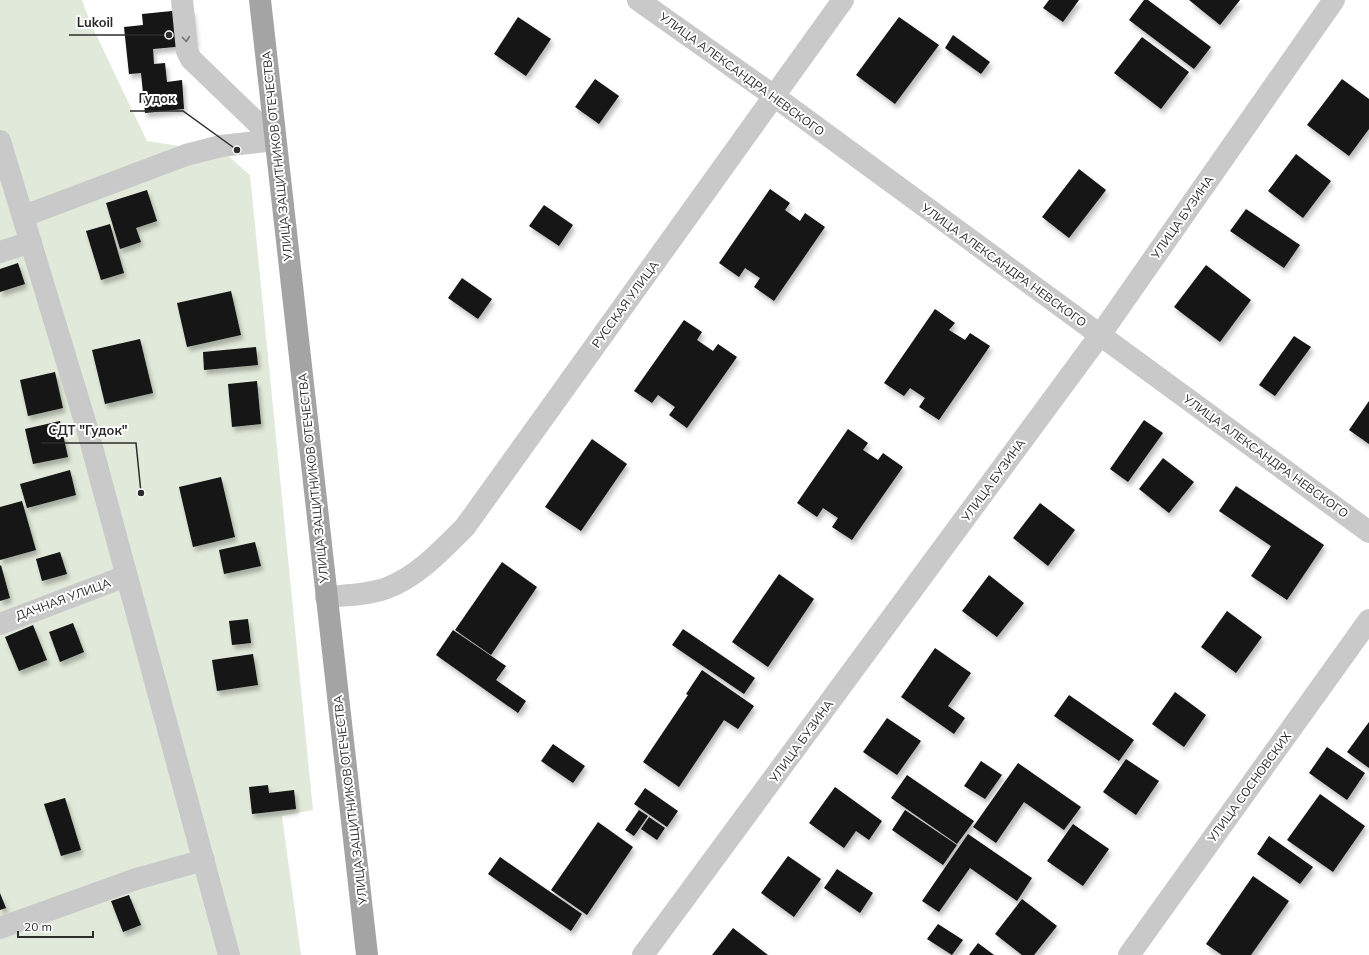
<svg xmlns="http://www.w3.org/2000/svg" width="1369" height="955" font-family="Mulish,sans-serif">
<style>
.green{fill:#e1eada}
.building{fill:#131313;filter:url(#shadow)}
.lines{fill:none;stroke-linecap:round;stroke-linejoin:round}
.minor{stroke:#c9c9c9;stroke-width:22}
.major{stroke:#a4a4a4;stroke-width:22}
.oneway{stroke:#737373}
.labels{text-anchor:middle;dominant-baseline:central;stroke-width:4;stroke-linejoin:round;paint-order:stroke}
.street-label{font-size:12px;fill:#2c2c2c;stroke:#fff}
.leader{fill:none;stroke:#2c2c2c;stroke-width:1.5}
.callout-dot{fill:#2c2c2c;stroke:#fff;stroke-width:1.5}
.callout-label{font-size:13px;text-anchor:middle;font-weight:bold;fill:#2c2c2c;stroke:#fff;stroke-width:4;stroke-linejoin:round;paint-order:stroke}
</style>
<defs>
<filter id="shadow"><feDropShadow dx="2.5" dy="4.5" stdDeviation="2" flood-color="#0004"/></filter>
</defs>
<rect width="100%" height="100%" fill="#fff"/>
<!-- green -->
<polygon class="green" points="0,0 82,0 90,22 147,141 225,153 250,175 313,810 282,816 301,955 0,955"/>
<!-- building -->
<g class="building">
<polygon points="1049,0 1079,0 1063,22 1043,8"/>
<polygon points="1144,0 1148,0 1211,47 1194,69 1129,20"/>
<polygon points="1189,0 1240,0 1220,25"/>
<polygon points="192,9 196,45 153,49 154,64 165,63 167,82 182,80 184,109 145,113 141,73 129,74 124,27 143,25 142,14"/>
<polygon points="518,17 551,39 526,76 494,54"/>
<polygon points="899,17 939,45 895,104 856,75"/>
<polygon points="953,35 990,62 981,74 945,48"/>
<polygon points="1142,37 1189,72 1161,109 1114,73"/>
<polygon points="595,79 619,96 599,124 575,107"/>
<polygon points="1342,79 1369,99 1369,129 1349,156 1307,125"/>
<polygon points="1296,154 1331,181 1303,218 1268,191"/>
<polygon points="1079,169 1106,190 1069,238 1042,217"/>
<polygon points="770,189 790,203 785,210 800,221 805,213 825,227 774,301 754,287 760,278 745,268 739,277 719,263"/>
<polygon points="147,190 157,221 136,228 141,242 120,249 106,203"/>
<polygon points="544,205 573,225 559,246 529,226"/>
<polygon points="1246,209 1300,245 1284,268 1230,231"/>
<polygon points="110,224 124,273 101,280 86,231"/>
<polygon points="18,263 25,284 0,292 0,269"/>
<polygon points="1206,265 1251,300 1220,342 1174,307"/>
<polygon points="462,278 492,299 478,319 448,298"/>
<polygon points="231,291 241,335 187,347 177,303"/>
<polygon points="935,309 955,323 949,330 965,340 970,333 990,346 939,420 919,407 925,398 910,388 904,396 884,383"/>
<polygon points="684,320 702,332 697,340 713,351 718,344 737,357 687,428 669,415 675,407 658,395 652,403 634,391"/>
<polygon points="1294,336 1311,347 1275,396 1259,385"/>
<polygon points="140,339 153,393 105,404 92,350"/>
<polygon points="256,347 258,365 204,370 203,352"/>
<polygon points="55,372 63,408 28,416 20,380"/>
<polygon points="257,381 261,424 232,427 228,384"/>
<polygon points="1369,401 1369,444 1349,430"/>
<polygon points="1144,420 1163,433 1128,482 1110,469"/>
<polygon points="60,421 68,457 33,464 25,429"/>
<polygon points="848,429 868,443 863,450 878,460 883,453 903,467 852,540 832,527 838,518 823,508 817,517 797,503"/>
<polygon points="592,439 627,464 581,531 545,507"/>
<polygon points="1163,458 1194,482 1169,513 1139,489"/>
<polygon points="70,470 76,495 27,508 20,484"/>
<polygon points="221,477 235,537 193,547 179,487"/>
<polygon points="1236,486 1324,545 1287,600 1251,576 1271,546 1219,511"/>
<polygon points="22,501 36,550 0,560 0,507"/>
<polygon points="1040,503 1075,530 1048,566 1013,538"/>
<polygon points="255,542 261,566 224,574 219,550"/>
<polygon points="60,552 67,574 42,581 36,559"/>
<polygon points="502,562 537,587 491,655 455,630"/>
<polygon points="1,565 10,598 0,601 0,566"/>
<polygon points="779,574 814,599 768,667 732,642"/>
<polygon points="989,575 1024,603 997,637 962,611"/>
<polygon points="1227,611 1262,637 1236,673 1201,647"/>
<polygon points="248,619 251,643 232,645 229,621"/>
<polygon points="73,623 84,652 60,662 49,632"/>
<polygon points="33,625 47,660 19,671 5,637"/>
<polygon points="683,629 755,678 744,694 672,645"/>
<polygon points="453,630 506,666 496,680 526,701 518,713 436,655"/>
<polygon points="935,648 971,673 948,706 965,718 954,734 901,697"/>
<polygon points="253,654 258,685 217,691 212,660"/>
<polygon points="702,670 754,706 738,729 724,720 679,787 643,762 688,695 686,694"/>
<polygon points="1175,692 1206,715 1184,747 1152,724"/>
<polygon points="1069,695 1134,740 1119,761 1054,716"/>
<polygon points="887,718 921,741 897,775 863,752"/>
<polygon points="1369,722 1369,768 1347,752"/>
<polygon points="553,744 585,766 573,783 541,761"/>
<polygon points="1327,747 1365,773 1347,800 1309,773"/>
<polygon points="1126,759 1159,781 1136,815 1103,792"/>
<polygon points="981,761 1002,775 985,799 964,786"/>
<polygon points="1018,763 1081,807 1064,830 1024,802 996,843 973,827"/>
<polygon points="907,775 974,821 957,844 891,798"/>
<polygon points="268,785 269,793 294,790 296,809 252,814 249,787"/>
<polygon points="835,787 882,821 869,840 856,831 844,848 809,823"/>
<polygon points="645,788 678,811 667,827 634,804"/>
<polygon points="1320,794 1365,826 1333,872 1287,840"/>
<polygon points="65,798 81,850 61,856 44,804"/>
<polygon points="639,810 648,816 634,836 625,830"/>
<polygon points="905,810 957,845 943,865 892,830"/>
<polygon points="649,817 665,828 657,840 641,829"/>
<polygon points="598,822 633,847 587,915 551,890"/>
<polygon points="1073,824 1109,849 1083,886 1047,861"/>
<polygon points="968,834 1032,878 1017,901 970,868 939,912 922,901"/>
<polygon points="1269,836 1313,867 1300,884 1257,854"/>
<polygon points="788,856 821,879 794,917 761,893"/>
<polygon points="500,857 582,914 571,931 488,874"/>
<polygon points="837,869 873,893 860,913 824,888"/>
<polygon points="1253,876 1289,901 1251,955 1222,955 1206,944"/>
<polygon points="0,893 6,908 0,910"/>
<polygon points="129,895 141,925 123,932 111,901"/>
<polygon points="1022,899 1057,926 1034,955 1022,955 995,934"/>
<polygon points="938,924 963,940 952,955 927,939"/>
<polygon points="733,928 768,955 712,955"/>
<polygon points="978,943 994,955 969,955"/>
</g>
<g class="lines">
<!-- minor -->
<g class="minor">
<polyline points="182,0 187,51 191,59 275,140"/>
<polyline points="638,0 774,96 1369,532"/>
<polyline points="0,141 86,425 229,955"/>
<polyline points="24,216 186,155 221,146 275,140"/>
<polyline points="0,252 31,242"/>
<path d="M326,597C347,595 368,595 387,588C418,576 442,550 465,527L843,0"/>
<polyline points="0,624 126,576"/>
<polyline points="0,928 136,879 204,860"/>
<polyline points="643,955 1100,335 1334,0"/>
<polyline points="1129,955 1369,620"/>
</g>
<!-- major -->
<polyline class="major" points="260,0 367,955"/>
</g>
<!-- one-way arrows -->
<defs><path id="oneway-chevron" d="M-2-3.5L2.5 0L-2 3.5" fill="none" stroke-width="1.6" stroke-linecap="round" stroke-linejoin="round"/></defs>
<use class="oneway" href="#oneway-chevron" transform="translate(186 39) rotate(85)"/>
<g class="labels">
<!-- street labels -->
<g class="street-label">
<text transform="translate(742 74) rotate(36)">УЛИЦА АЛЕКСАНДРА НЕВСКОГО</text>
<text transform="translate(277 156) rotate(-96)">УЛИЦА ЗАЩИТНИКОВ ОТЕЧЕСТВА</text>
<text transform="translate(1182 217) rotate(-55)">УЛИЦА БУЗИНА</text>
<text transform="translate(1004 265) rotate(36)">УЛИЦА АЛЕКСАНДРА НЕВСКОГО</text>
<text transform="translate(625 304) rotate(-54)">РУССКАЯ УЛИЦА</text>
<text transform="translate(1266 456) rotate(36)">УЛИЦА АЛЕКСАНДРА НЕВСКОГО</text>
<text transform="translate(313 478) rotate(-96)">УЛИЦА ЗАЩИТНИКОВ ОТЕЧЕСТВА</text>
<text transform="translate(993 480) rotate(-54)">УЛИЦА БУЗИНА</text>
<text transform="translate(63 599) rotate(-20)">ДАЧНАЯ УЛИЦА</text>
<text transform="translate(801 741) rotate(-54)">УЛИЦА БУЗИНА</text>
<text transform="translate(1249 787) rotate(-54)">УЛИЦА СОСНОВСКИХ</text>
<text transform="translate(350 800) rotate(-97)">УЛИЦА ЗАЩИТНИКОВ ОТЕЧЕСТВА</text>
</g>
</g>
<!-- callouts -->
<path class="leader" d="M169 35L121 35H69M237 150L183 111H130M141 493L136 443H41"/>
<g class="callout-dot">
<circle cx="169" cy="35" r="4"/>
<circle cx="237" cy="150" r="4"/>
<circle cx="141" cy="493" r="4"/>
</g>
<g class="callout-label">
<text x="95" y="27">Lukoil</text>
<text x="157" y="103">Гудок</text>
<text x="88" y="435">СДТ "Гудок"</text>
</g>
<!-- scale -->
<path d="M18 931v6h75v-6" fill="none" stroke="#2c2c2c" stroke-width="2"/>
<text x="24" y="931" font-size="12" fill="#2c2c2c" stroke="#ffffff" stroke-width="3" paint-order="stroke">20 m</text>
</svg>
